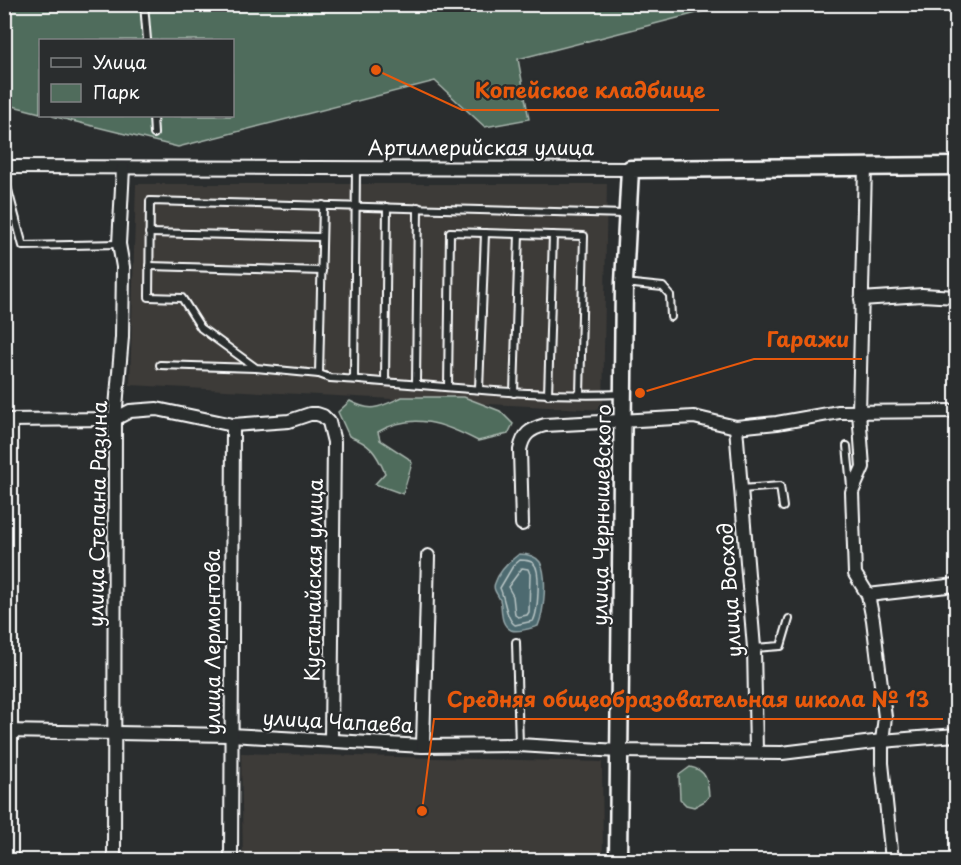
<svg xmlns="http://www.w3.org/2000/svg" width="961" height="865" font-family="'Playpen Sans',sans-serif">
<style>
.built{fill:#3d3b38}
.green{fill:#506c5c;stroke:#a8b6ae;stroke-width:1.5}
.water{fill:#4d6b6f;stroke:#94a6a9;stroke-width:1.5}
.lines{fill:none;stroke-linecap:round;stroke-linejoin:round}
.shore{stroke:#b8c4c5;stroke-width:1.5}
.lane-casing{stroke:#fff;stroke-width:10}
.street-casing{stroke:#fff;stroke-width:16}
.secondary-casing{stroke:#fff;stroke-width:21}
.lane{stroke:#2a2d2e;stroke-width:6}
.street{stroke:#2a2d2e;stroke-width:12}
.secondary{stroke:#2a2d2e;stroke-width:16}
.labels{text-anchor:middle;dominant-baseline:central;stroke-width:4.5;stroke-linejoin:round;paint-order:stroke}
.street-label{font-size:20px;fill:#fff;stroke:#2a2d2e}
.leader{fill:none;stroke:#e8590c;stroke-width:2}
.callout-dot{fill:#e8590c;stroke:#2a2d2e;stroke-width:2}
.callout-label{font-size:21px;text-anchor:middle;font-weight:bold;fill:#e8590c;stroke:#2a2d2e;stroke-width:4.5;stroke-linejoin:round;paint-order:stroke}
</style>
<rect width="100%" height="100%" fill="#2a2d2e"/>
<filter id="ink" filterUnits="userSpaceOnUse"><feTurbulence type="fractalNoise" baseFrequency=".0167" numOctaves="2"/><feDisplacementMap in="SourceGraphic" scale="12" xChannelSelector="R" yChannelSelector="G"/><feConvolveMatrix kernelMatrix="1 2 1 2 8 2 1 2 1" color-interpolation-filters="sRGB"/></filter>
<g filter="url(#ink)">
<!-- built -->
<g class="built">
<polygon points="136,184 607,184 603,410 130,385"/>
<polygon points="241,753 602,762 603,860 243,860"/>
</g>
<!-- green -->
<g class="green">
<polygon points="4,5 728,5 518,59 529,119 485,127 435,81 178,147 52,116 232,116 232,40 40,40 40,113 5,104"/>
<path d="M402,397H464L500,411L513,424L508,434L478,441C445,424 413,411 378,432L380,440L408,458L412,463L403,494L375,484L385,473C376,452 370,444 349,436L338,412L350,401C372,413 380,407 402,397Z"/>
<path d="M690,767C706,770 708,780 709,796L705,801L694,807L686,805L680,799L679,775Z"/>
</g>
<!-- water -->
<path class="water" d="M519,554C526,554 535,555 540,562C548,575 544,612 538,626C531,628 518,633 511,630C499,624 503,610 500,600C498,594 492,590 495,583C499,571 510,561 519,554Z"/>
<g class="lines">
<!-- shore -->
<g class="shore">
<path d="M520,560C525,560 530,560 534,564C541,571 538,613 533,621L515,625C506,619 505,599 500,588L513,566Z"/>
<polygon points="522,568 528,569 530,574 529,612 527,615 518,617 515,615 513,596 508,587"/>
</g>
<!-- lane casing -->
<g class="lane-casing">
<g id="lane">
<polyline points="144,4 147,40"/>
<polyline points="153,116 154,134"/>
<polyline points="4,175 23,246 119,244"/>
<polyline points="149,233 322,237"/>
<polyline points="149,266 322,271"/>
<polyline points="624,283 663,287 670,295 671,317"/>
<polyline points="160,365 255,368"/>
<polyline points="319,374 323,205"/>
<polyline points="354,379 356,167"/>
<polyline points="385,381 387,207"/>
<polyline points="416,384 418,207"/>
<polyline points="448,387 450,232 584,236 580,394"/>
<polyline points="479,389 485,233"/>
<polyline points="514,393 519,234"/>
<path d="M623,394C525,398 428,384 330,378L319,374L256,368L201,328L182,298L149,297L150,201L625,214"/>
<polyline points="548,395 553,235"/>
<polyline points="847,446 851,486"/>
<polyline points="741,489 780,486 783,507"/>
<polyline points="516,642 519,745"/>
<polyline points="754,648 781,646 789,619"/>
</g>
</g>
<!-- street casing -->
<g class="street-casing">
<g id="street">
<polyline points="4,167 630,169"/>
<polyline points="865,167 859,412 863,467 852,492 855,574 868,595 873,620 885,717 882,741 882,763 892,860"/>
<polyline points="861,299 922,295 956,297"/>
<polyline points="4,420 115,419 130,411 157,409 233,425 289,421 310,414 317,414 323,416 329,422 334,442 331,740"/>
<polyline points="736,427 754,648 756,751"/>
<path d="M522,524L520,450C523,434 530,429 545,425L694,417L736,427L777,423L839,412L956,411"/>
<polyline points="868,595 956,585"/>
<polyline points="4,731 230,735 423,746 519,745 618,751 782,753 882,741 956,735"/>
<polyline points="423,746 428,556"/>
<polyline points="11,860 11,420"/>
<polyline points="114,860 115,419 122,337 123,267 119,244 123,168"/>
<polyline points="231,860 233,425"/>
</g>
</g>
<!-- secondary casing -->
<g class="secondary-casing">
<polyline id="secondary" points="618,860 624,283 630,169 956,166"/>
</g>
<!-- lane -->
<use href="#lane" class="lane"/>
<!-- street -->
<use href="#street" class="street"/>
<!-- secondary -->
<use href="#secondary" class="secondary"/>
</g>
</g>
<g class="labels">
<!-- street labels -->
<g class="street-label">
<text x="481" y="147">Артиллерийская улица</text>
<text transform="translate(97 514) rotate(-89)">улица Степана Разина</text>
<text transform="translate(601 515) rotate(-89)">улица Чернышевского</text>
<text transform="translate(313 580) rotate(-89)">Кустанайская улица</text>
<text transform="translate(729 590) rotate(-94)">улица Восход</text>
<text transform="translate(212 642) rotate(-90)">улица Лермонтова</text>
<text transform="translate(338 721) rotate(3)">улица Чапаева</text>
</g>
</g>
<!-- callouts -->
<path class="leader" d="M376 70L462 110H719M640 393L754 359H862M422 811L434 719H943"/>
<g class="callout-dot">
<circle cx="376" cy="70" r="6"/>
<circle cx="640" cy="393" r="6"/>
<circle cx="422" cy="811" r="6"/>
</g>
<g class="callout-label">
<text x="590" y="98">Копейское кладбище</text>
<text x="808" y="347">Гаражи</text>
<text x="688" y="707">Средняя общеобразовательная школа № 13</text>
</g>
<!-- margin -->
<rect width="961" height="865" fill="none" stroke="#2a2d2e" stroke-width="24"/>
<rect x="12" y="12" width="937" height="841" fill="none" stroke="#fff" stroke-width="2" filter="url(#ink)"/>
<!-- legend -->
<rect x="39" y="39" width="195" height="78" fill="#2a2d2e" stroke="#7f8182" stroke-width="1.5"/>
<rect x="51" y="58" width="30" height="9" fill="#2a2d2e" stroke="#7f8182" stroke-width="1.5"/>
<text x="93" y="69" font-size="18" fill="#ffffff">Улица</text>
<rect x="51" y="84" width="30" height="18" fill="#506c5c" stroke="#7f8182" stroke-width="1.5"/>
<text x="93" y="99" font-size="18" fill="#ffffff">Парк</text>
</svg>
